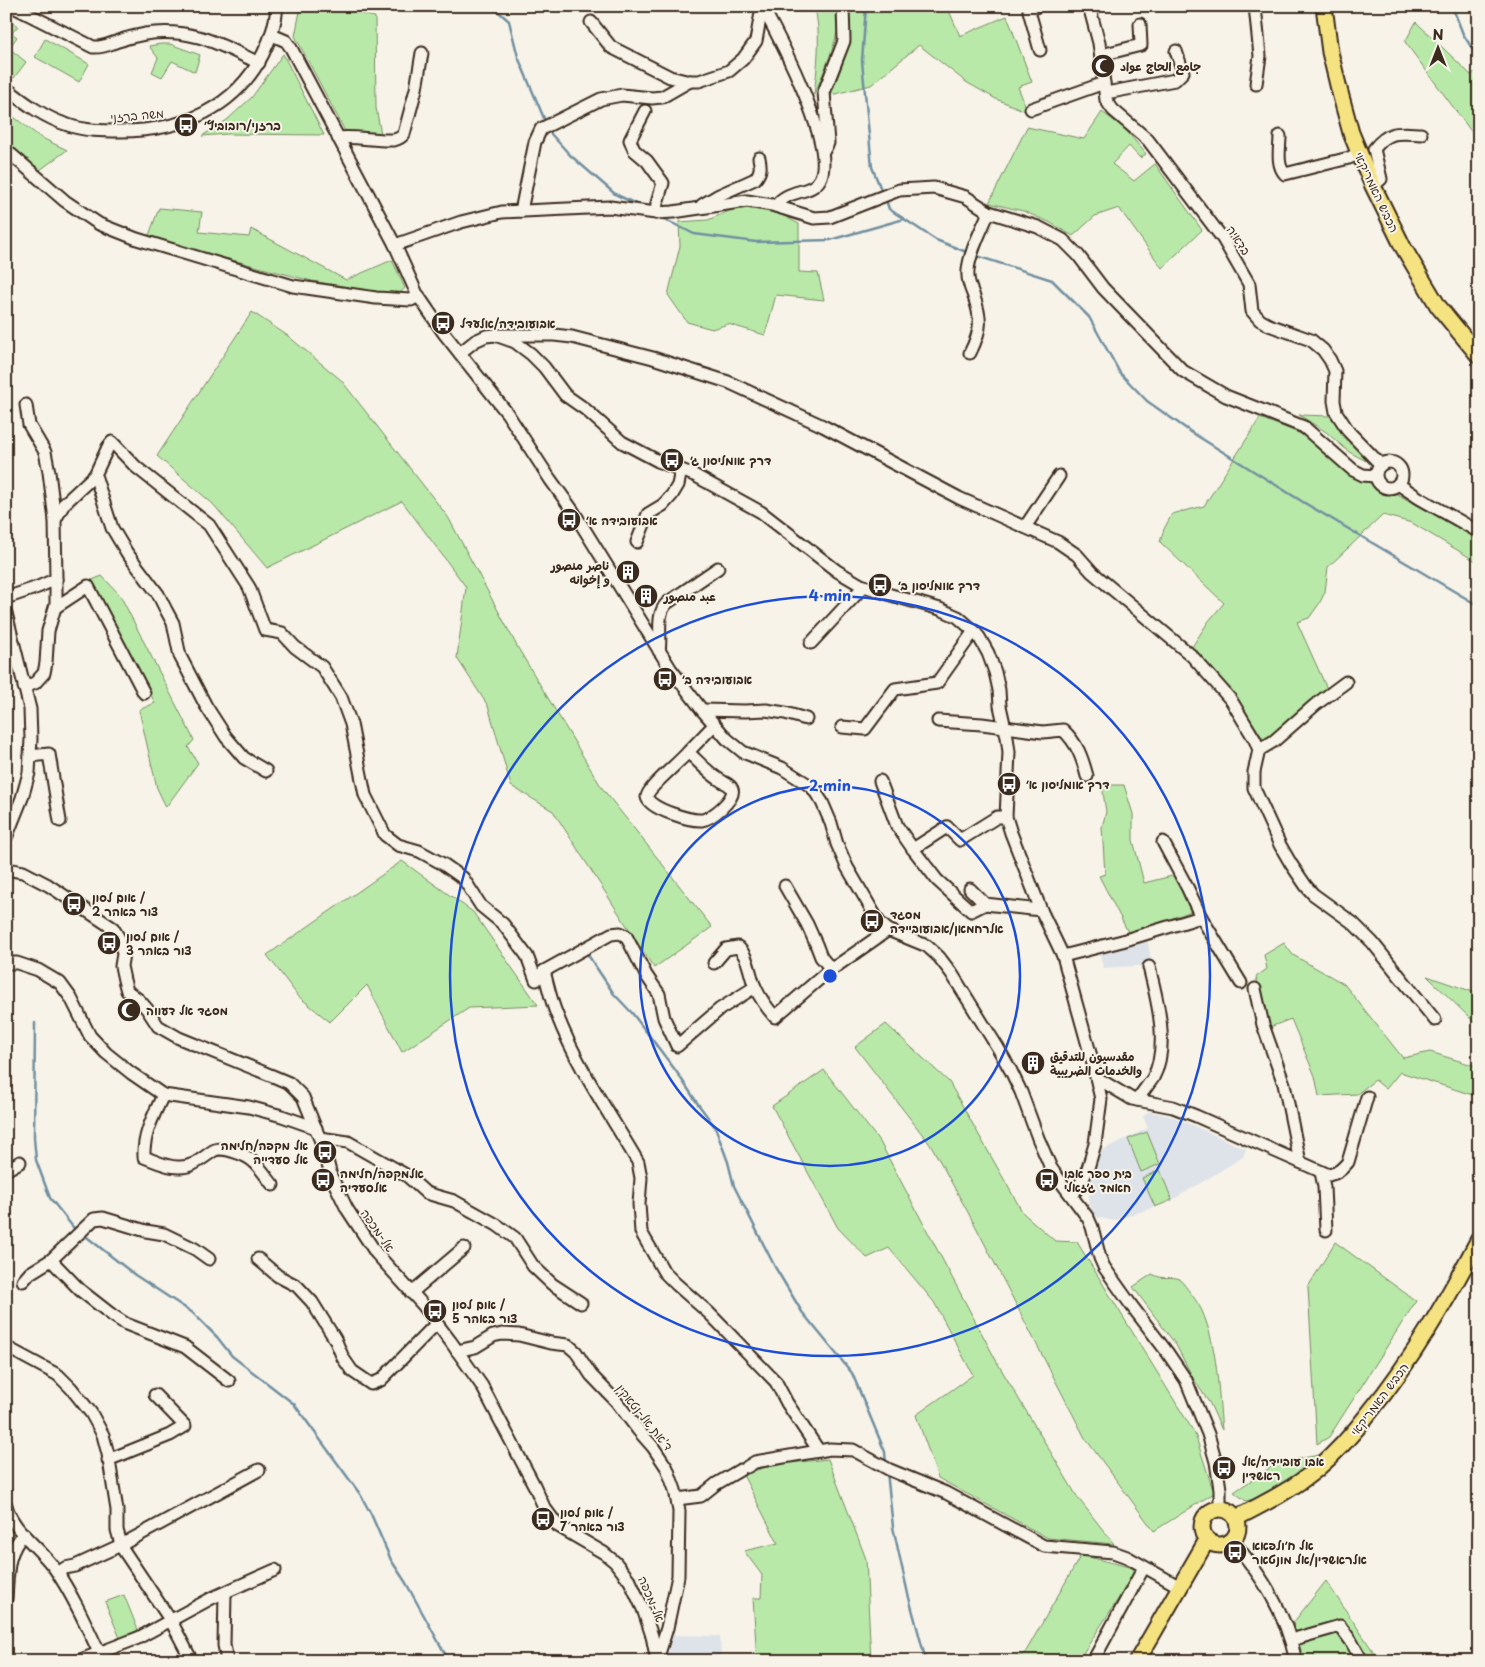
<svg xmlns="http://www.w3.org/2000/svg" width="1485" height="1667" font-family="'Playpen Sans','Playpen Sans Arabic','Playpen Sans Hebrew',sans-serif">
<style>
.built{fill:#dee3e9}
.green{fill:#b9e9a9;stroke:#7a8a64}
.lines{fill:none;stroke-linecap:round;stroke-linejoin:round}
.stream{stroke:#728fa0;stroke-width:2.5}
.minor-casing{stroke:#3b2a1e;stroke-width:15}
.major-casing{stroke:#3b2a1e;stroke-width:19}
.minor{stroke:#f7f3e8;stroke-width:11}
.major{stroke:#f5e382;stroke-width:15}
.ring{fill:none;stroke:#1d4ed8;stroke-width:2.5}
.labels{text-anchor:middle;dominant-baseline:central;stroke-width:4;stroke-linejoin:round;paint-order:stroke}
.poi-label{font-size:12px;font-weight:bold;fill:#3b2a1e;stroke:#f7f3e8;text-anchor:start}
.street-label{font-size:12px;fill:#3b2a1e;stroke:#f7f3e8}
.centre{fill:#1d4ed8;stroke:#f7f3e8;stroke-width:2.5}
.ring-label{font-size:15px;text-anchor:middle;font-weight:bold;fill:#1d4ed8;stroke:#f7f3e8;stroke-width:4;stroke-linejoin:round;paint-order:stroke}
</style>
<rect width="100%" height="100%" fill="#f7f3e8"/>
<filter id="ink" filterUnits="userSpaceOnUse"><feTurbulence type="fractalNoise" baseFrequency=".02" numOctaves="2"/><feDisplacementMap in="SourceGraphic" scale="10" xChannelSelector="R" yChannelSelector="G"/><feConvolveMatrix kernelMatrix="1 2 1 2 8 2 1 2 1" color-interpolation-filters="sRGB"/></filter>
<g filter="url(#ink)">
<!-- built -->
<g class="built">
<polygon points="1147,938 1152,965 1103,968 1099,950"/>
<polygon points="1149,1111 1174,1117 1246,1149 1243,1157 1176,1198 1154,1207 1114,1221 1093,1216 1089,1201 1089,1183 1098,1152 1148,1128 1143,1117"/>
<polygon points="668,1635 720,1636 721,1661 660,1661"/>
</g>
<!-- green -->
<g class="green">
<polygon points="301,6 354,6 361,14 375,17 376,108 381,134 345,131 295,36"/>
<path d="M814,6H840C840,38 826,66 814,95C817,71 822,29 814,6Z"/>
<polygon points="849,6 947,6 960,36 1007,16 1032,82 1018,87 1028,112 996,99 966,82 919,45 871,85 831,95 850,44"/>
<polygon points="6,19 18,26 12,33 17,37 9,48 26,62 14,78 6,72"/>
<polygon points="1416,22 1471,75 1479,69 1479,142 1405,42"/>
<polygon points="45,39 89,64 79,82 35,57"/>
<polygon points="161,44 170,44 200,55 195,72 172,61 162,77 152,72 158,58 149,46"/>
<polygon points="283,54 324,135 228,134 202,136 227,120 252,97"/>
<polygon points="6,111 40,137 67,150 40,170 6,142"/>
<polygon points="1102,112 1124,128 1146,154 1140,158 1129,146 1112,164 1134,181 1155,164 1202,230 1162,268 1119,208 1095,216 1073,236 1049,222 1023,211 989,203 1027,127 1084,139"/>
<polygon points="741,206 771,209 799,224 799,272 818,273 824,300 776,295 765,335 728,324 712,329 687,322 668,295 680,246 679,222 708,220"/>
<polygon points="159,208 202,212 199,232 249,237 251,229 346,280 392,260 405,288 400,293 381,293 312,281 148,238"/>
<polygon points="252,312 288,336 341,380 448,517 518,648 602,788 712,927 654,968 553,811 511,786 488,706 457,658 466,587 402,501 267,568 213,504 157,456"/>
<polygon points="1299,415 1331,416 1366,461 1349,452 1326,432"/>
<polygon points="1260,418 1294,431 1313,440 1381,485 1479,540 1479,563 1412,523 1383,515 1328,567 1325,592 1319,604 1309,618 1297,622 1328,691 1265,742 1234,693 1192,647 1208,622 1224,603 1160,542 1164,529 1172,514 1204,506"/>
<polygon points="102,576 120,595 194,740 188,747 198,763 166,807 157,788 139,710 155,703 92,580"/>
<polygon points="1102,785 1124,785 1133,814 1133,840 1144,883 1176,875 1192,911 1129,934 1099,876 1105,874 1102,827 1106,812"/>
<polygon points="402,861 473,912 538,1005 469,1008 402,1052 367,985 330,1022 298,996 267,955"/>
<polygon points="1284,943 1293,955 1344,984 1403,1058 1430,1052 1479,1067 1479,1097 1400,1072 1386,1089 1375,1080 1357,1094 1319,1096 1315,1076 1291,1019 1270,1027 1256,977 1267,969 1264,955"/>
<polygon points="1427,976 1479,994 1479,1020 1474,1022"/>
<polygon points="886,1024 949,1082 1023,1213 1055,1241 1077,1242 1195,1434 1214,1493 1154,1531 1085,1438 976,1227 932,1147 855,1047"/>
<polygon points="824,1070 880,1142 998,1364 1078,1498 1114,1544 1048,1538 938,1478 916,1415 973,1375 934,1302 889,1248 867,1258 838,1228 772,1106"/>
<polygon points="1147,1132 1160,1164 1141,1172 1128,1139"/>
<polygon points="1160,1170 1172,1200 1155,1207 1142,1178"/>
<polygon points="1335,1242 1416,1301 1329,1437 1317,1444 1308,1287"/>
<path d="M1152,1274C1165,1281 1168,1275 1180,1279C1187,1289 1197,1300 1202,1311C1218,1348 1218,1390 1222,1430L1210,1404L1193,1378L1176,1345L1133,1287Z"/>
<polygon points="1319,1455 1306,1487 1246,1501 1234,1492 1277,1463"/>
<polygon points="828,1459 866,1559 871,1661 757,1661 753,1598 761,1598 762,1575 744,1551 778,1543 743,1475 771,1465"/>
<polygon points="1081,1555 1133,1568 1133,1576 1078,1661 1010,1661 1025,1653"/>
<polygon points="1326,1581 1375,1654 1383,1661 1304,1661 1293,1623"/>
<polygon points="124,1595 138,1630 120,1638 105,1602"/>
</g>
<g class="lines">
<!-- stream -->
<g class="stream">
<polyline points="492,6 509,21 518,57 546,123"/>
<polyline points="866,6 862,61 872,167 882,192"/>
<polyline points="1452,6 1463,34 1479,59"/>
<polyline points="548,128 551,134 570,155 615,194 640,206"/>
<polyline points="886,200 889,209 936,240 969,253"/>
<polyline points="660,217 694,234 756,242 830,240 904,219"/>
<polyline points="974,255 1052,280 1089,317 1120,373 1147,401 1191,432 1303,502 1479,606"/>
<polyline points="586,952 614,994 632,1013 676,1071 698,1104 715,1127 728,1162 734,1186 775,1267 802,1312 852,1373 885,1452 886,1464"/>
<polyline points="35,1023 34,1138 36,1160 50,1198 73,1227 78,1231"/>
<polyline points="83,1234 135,1275 193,1313 217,1337 232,1356 294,1404 360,1494 371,1514 391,1560 406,1583 449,1661"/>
<polyline points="887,1472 893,1527 908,1594 926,1661"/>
</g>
<!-- minor casing -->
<g class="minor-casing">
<g id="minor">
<path d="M12,6L93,47C105,48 110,43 122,40C129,37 137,36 145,34C191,27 219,44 259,63"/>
<path d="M762,6C779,37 837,147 820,179C812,195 787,188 776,206"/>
<polyline points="1037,6 1029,11 1040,50"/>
<polyline points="1089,6 1099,43 1106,100 1113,110 1148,140 1223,239 1249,284 1252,311 1260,320 1269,325 1311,340 1323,350 1330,360 1335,371 1334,401 1336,412 1349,432 1381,465"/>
<polyline points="1255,6 1260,56 1256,84"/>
<polyline points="591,22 611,47 670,77 686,81 699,81 729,71 743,59 756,41 762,7"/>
<polyline points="272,35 286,41 291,48 395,245 417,294 443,332 507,413 550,479 573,511 670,668 702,710 727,739 743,752 782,768 812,787 822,802 831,823 837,844 847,867 879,922 888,930 927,946 939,957 952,974 998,1048 1011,1071 1021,1092 1038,1138 1051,1168 1061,1182 1088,1218 1092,1227 1100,1258 1104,1267 1131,1305 1167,1352 1186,1380 1208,1434 1216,1462 1220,1489 1220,1509"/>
<polyline points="1101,55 1141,45 1140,24"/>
<path d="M6,88C25,103 45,118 68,125C85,131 103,131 121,131C181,131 235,109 263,54C271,38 276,23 277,6"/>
<polyline points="1106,93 1175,80 1183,72 1176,51"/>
<polyline points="1031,109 1104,83"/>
<polyline points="645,111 630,140 634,150 647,161 663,183 657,203 656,213"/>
<path d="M1280,136C1280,148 1276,165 1285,174L1349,158L1359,153"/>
<path d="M338,138C356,136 375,141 394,140C398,139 401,138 404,134L416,89L422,53"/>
<polyline points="6,150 65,201 99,224 137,239 293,286 376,298 411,300 419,296"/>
<polyline points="823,152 828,143 824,92 844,41 843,6"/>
<path d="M1373,186L1381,179L1374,149C1389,130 1398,133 1421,134"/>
<path d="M702,205L719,195L755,179C761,172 761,167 759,158"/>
<polyline points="521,211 535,142 541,129 601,99 622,95 652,98 662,97 690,81"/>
<polyline points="395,245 461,222 502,212 610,207 656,213 673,212 747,201 772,205 814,218 830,217 899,190 934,188 966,197 989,212 1038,227 1063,240 1078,255 1103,288 1183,371 1226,396 1304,427 1353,470 1363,475 1375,476"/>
<polyline points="495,335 554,335 572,337 653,358 728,382 823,426 959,498 1058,542 1077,555 1092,572 1192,656 1231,700 1255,740 1259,750 1254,772 1254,788 1280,845 1291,864 1306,886 1313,894 1353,923 1372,942 1435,1020"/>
<polyline points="460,353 475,341 486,336 495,335 515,342 531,354 544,367 565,395 585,409 622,442 658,461 694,475 761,512 837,571 861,585 891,595 940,609 958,617 974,631 979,637 988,653 995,672 999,690 1000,706 1007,737 1009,752 1006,817 1011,833 1041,910 1063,956 1092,1060 1101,1099 1095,1144 1088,1168 1082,1181 1072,1196"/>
<path d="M970,353C982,329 982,319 973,294C970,287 967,279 968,271C969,253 982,229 989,212"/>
<polyline points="26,405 29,425 45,452 49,472 55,520"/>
<circle cx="1389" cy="475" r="13"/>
<polyline points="1398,484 1419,498 1479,532"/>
<polyline points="1025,527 1059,476"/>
<polyline points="637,542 648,514 663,505 672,495 678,485 681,470"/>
<polyline points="6,598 38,587 56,579 55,520 64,504 95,475"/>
<polyline points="56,607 88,586 144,693"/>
<polyline points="6,613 30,709 31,739 29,773 22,798 6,838"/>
<polyline points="811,643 864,586"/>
<path d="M659,651C662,636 655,615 667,603L718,568"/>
<polyline points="24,687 35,683 44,673 46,663 48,631 56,604 56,579"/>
<polyline points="702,710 745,711 766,710 785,713 806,719"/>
<path d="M938,721L982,724L1043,732L1063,730C1077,743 1082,757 1087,776"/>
<polyline points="842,727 865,729 895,689 937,683 974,631"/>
<polyline points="1259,750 1274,741 1315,705 1346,682"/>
<path d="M688,752C681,761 647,788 647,797C649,809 691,821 702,820C711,819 736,799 732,789C730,784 724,783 720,780C708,773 698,761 688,752L714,725"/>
<polyline points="30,756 49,754 60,821"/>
<polyline points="266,771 244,758 226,737 206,706 180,656 173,623 166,610 158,594 127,553 112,528 95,475 108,447 112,442 136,467 209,525 249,587 265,630 282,633 295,647 322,667 341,697 351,724 365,795 385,835 398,845 419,851 443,864 463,878 481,906 503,924 527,956 536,980 544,971"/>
<polyline points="880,781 897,826 913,849 937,880 971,911 985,904"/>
<polyline points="913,849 947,827 960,840 997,817 1006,817"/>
<polyline points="6,869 23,872 48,885 113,928 120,940 123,954 121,966 124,980 127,991 139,1000 147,1009 158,1026 179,1038 275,1077 289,1083 303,1097 324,1149 331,1176 347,1209 376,1253 423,1305 451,1342 482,1386 534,1485 544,1507 558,1526 604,1553 615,1562 630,1581 643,1609 652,1636 657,1661"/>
<polyline points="785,886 807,924 816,944 821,957 831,969"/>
<polyline points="970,889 985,904 1041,910"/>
<polyline points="1201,917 1241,983"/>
<polyline points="1063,956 1122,941 1201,917 1188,889 1163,842"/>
<polyline points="6,963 17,963 38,970 60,983 71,998 90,1036 106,1053 131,1073 163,1095 249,1107 282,1116 316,1128"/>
<path d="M714,963L726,949L738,947C749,957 749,973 755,987C760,998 767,1008 775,1017L825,974L888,930"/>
<path d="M755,987L720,1009L677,1046L664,1018L659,994L646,975L626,936L620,933L611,934L544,971C548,986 551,1001 557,1015C577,1067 610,1114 638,1162L641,1178L639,1204L641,1232L664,1272L676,1284L709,1313L776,1382L787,1403L819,1451"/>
<polyline points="1255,989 1263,1025 1284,1084 1300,1162"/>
<path d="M1097,1078L1132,1099L1173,1107L1196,1116L1329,1175C1338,1173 1342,1169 1348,1162L1367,1097"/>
<path d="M163,1095C154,1115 143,1134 144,1157C155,1161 166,1167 178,1167C193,1168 202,1158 213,1151C221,1145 246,1155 253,1161C261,1168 267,1178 273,1185"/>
<path d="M1137,1100C1142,1093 1148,1085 1153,1078C1170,1046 1157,999 1149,967"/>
<polyline points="320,1138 348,1142 406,1175 426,1193 454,1201 497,1225 515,1238 533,1266 552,1284 581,1303"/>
<polyline points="6,1170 20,1162"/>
<polyline points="1321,1172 1324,1187 1326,1230"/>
<polyline points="258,1259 278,1276 297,1286 312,1302 335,1339 343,1358 352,1371 371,1384 381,1380 436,1324"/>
<polyline points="51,1260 80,1290 112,1315 126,1324 185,1347 229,1381"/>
<polyline points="23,1281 30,1273 51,1260 94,1219 103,1218 146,1231 164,1234 195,1249 209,1259"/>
<polyline points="411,1293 464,1248"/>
<polyline points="6,1347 58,1375 71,1388 91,1413 103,1435 108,1454 117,1510 117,1530 122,1548 171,1621 192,1661"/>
<polyline points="457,1351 475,1347 493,1336 502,1334 519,1335 551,1343 568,1345 576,1352 591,1375 616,1401 638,1430 653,1447 667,1468 675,1490 679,1511 678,1576 667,1628 657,1660"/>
<polyline points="108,1460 170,1435 185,1426 155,1395"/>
<polyline points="747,1467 755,1462 830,1449 853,1450 890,1470 946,1493 1044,1546 1113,1552 1127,1557 1180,1587"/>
<polyline points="677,1499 701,1496 716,1484 740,1470"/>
<path d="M6,1505C12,1531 40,1547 55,1569C74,1597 88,1629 103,1661"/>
<path d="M1232,1540C1264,1579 1285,1611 1296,1661"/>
<polyline points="58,1573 65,1568 75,1566 121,1545 259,1470"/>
<polyline points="225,1593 224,1645 227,1661"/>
<path d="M6,1599C8,1574 6,1553 24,1534"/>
<polyline points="1291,1640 1340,1626 1351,1641 1362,1661"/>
<polyline points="78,1661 138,1638 212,1598 275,1570"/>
<polyline points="1093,1661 1144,1567"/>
</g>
</g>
<!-- major casing -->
<g class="major-casing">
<g id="major">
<polyline points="1324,6 1330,52 1339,89 1351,133 1373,186 1403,247 1438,306 1479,356"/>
<circle cx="1220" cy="1527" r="18"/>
<path d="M1236,1518C1263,1504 1293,1489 1317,1469C1337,1452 1353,1434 1369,1413C1413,1359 1447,1300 1479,1239"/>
<polyline points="1137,1661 1207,1540"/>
</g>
</g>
<!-- minor -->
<use href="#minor" class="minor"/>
<!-- major -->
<use href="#major" class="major"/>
</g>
</g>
<!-- distance rings -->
<g class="ring">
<circle cx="830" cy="976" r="190"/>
<circle cx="830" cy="976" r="380"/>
</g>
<!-- icons -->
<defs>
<g id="mosque-disc" transform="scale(1.25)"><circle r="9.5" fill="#3b2a1e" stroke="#f7f3e8"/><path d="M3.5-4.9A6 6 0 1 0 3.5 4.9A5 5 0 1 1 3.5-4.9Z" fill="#fff"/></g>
<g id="bus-disc" transform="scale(1.25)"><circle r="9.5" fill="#3b2a1e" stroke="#f7f3e8"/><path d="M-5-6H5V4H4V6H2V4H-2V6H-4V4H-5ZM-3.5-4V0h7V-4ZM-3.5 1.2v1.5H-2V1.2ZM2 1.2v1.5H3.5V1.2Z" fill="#fff"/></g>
<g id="building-disc" transform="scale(1.25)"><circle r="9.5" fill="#3b2a1e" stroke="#f7f3e8"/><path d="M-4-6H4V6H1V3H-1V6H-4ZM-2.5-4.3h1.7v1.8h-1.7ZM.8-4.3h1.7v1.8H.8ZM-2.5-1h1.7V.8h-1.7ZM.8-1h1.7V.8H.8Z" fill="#fff"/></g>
</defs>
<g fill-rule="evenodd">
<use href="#mosque-disc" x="1103" y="66"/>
<use href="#bus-disc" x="186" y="125"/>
<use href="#bus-disc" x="443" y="323"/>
<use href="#bus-disc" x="672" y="460"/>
<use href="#bus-disc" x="569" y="520"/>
<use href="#building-disc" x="628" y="572"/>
<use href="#bus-disc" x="880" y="585"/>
<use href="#building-disc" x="646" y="596"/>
<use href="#bus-disc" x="665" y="679"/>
<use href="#bus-disc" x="1009" y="784"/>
<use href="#bus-disc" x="74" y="904"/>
<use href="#bus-disc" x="872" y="921"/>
<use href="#bus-disc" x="109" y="943"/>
<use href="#mosque-disc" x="129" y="1010"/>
<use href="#building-disc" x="1033" y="1063"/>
<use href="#bus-disc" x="325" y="1152"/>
<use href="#bus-disc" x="323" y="1180"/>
<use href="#bus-disc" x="1047" y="1180"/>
<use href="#bus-disc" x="435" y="1311"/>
<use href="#bus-disc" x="1224" y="1468"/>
<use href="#bus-disc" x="543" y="1519"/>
<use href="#bus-disc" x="1235" y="1552"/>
</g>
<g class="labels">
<!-- poi labels -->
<g class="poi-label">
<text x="1120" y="66">جامع الحاج عواد</text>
<text x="204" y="125">ברזני/רובוביץ׳</text>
<text x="460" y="323">אבועובידה/אלעדל</text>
<text x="690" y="460">דרך אומליסון ג׳</text>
<text x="586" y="520">אבועובידה א׳</text>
<text x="610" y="565" text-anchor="end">ناصر منصور<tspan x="610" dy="14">و إخوانه</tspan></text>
<text x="898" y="585">דרך אומליסון ב׳</text>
<text x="664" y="596">عبد منصور</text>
<text x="682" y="679">אבועובידה ב׳</text>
<text x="1026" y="784">דרך אומליסון א׳</text>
<text x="92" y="897">אום לסון /<tspan x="92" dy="14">צור באהר 2</tspan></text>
<text x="890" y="914">מסגד<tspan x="890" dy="14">אלרחמאן/אבועוביידה</tspan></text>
<text x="126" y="936">אום לסון /<tspan x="126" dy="14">צור באהר 3</tspan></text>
<text x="146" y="1010">מסגד אל דעווה</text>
<text x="1050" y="1056">مقدسيون للتدقيق<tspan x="1050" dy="14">والخدمات الضريبية</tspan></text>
<text x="308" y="1145" text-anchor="end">אל מקפה/חלימה<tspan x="308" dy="14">אל סעדייה</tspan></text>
<text x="340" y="1173">אלמקפה/חלימה<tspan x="340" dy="14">אלסעדיה</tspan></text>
<text x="1064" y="1173">בית ספר אבו<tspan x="1064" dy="14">חאמד ג׳זאלי</tspan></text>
<text x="452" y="1304">אום לסון /<tspan x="452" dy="14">צור באהר 5</tspan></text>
<text x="1242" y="1461">אבו עוביידה/אל<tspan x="1242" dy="14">ראשדין</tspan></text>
<text x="560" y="1512">אום לסון /<tspan x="560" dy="14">צור באהר 7</tspan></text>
<text x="1252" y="1545">אל ח׳ולפאא<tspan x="1252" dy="14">אלראשדין/אל מונטאר</tspan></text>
</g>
<!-- street labels -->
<g class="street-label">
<text transform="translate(137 115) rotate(-5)">משה ברזני</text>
<text transform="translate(1377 192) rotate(65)">הכביש האמריקאי</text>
<text transform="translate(1239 240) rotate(57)">בדאיה</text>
<text transform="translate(378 1230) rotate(55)">אל-מכפה</text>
<text transform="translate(1379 1399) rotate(-53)">הכביש האמריקאי</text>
<text transform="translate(645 1417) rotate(51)">ד'את אל-נטאקין</text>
<text transform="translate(652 1599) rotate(67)">אל-מכפה</text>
</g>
</g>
<circle cx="830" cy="976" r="8" class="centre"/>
<g class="ring-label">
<text x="830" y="601">4 min</text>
<text x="830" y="791">2 min</text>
</g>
<!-- margin -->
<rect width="1485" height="1667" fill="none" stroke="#f7f3e8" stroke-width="25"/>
<rect x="12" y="12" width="1460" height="1642" fill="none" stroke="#3b2a1e" stroke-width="2" filter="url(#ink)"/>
<!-- north arrow -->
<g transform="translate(1438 48)" stroke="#f7f3e8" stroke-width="4" paint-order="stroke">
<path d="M0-4L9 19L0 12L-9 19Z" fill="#3b2a1e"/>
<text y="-8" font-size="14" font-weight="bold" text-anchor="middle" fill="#3b2a1e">N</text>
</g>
</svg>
